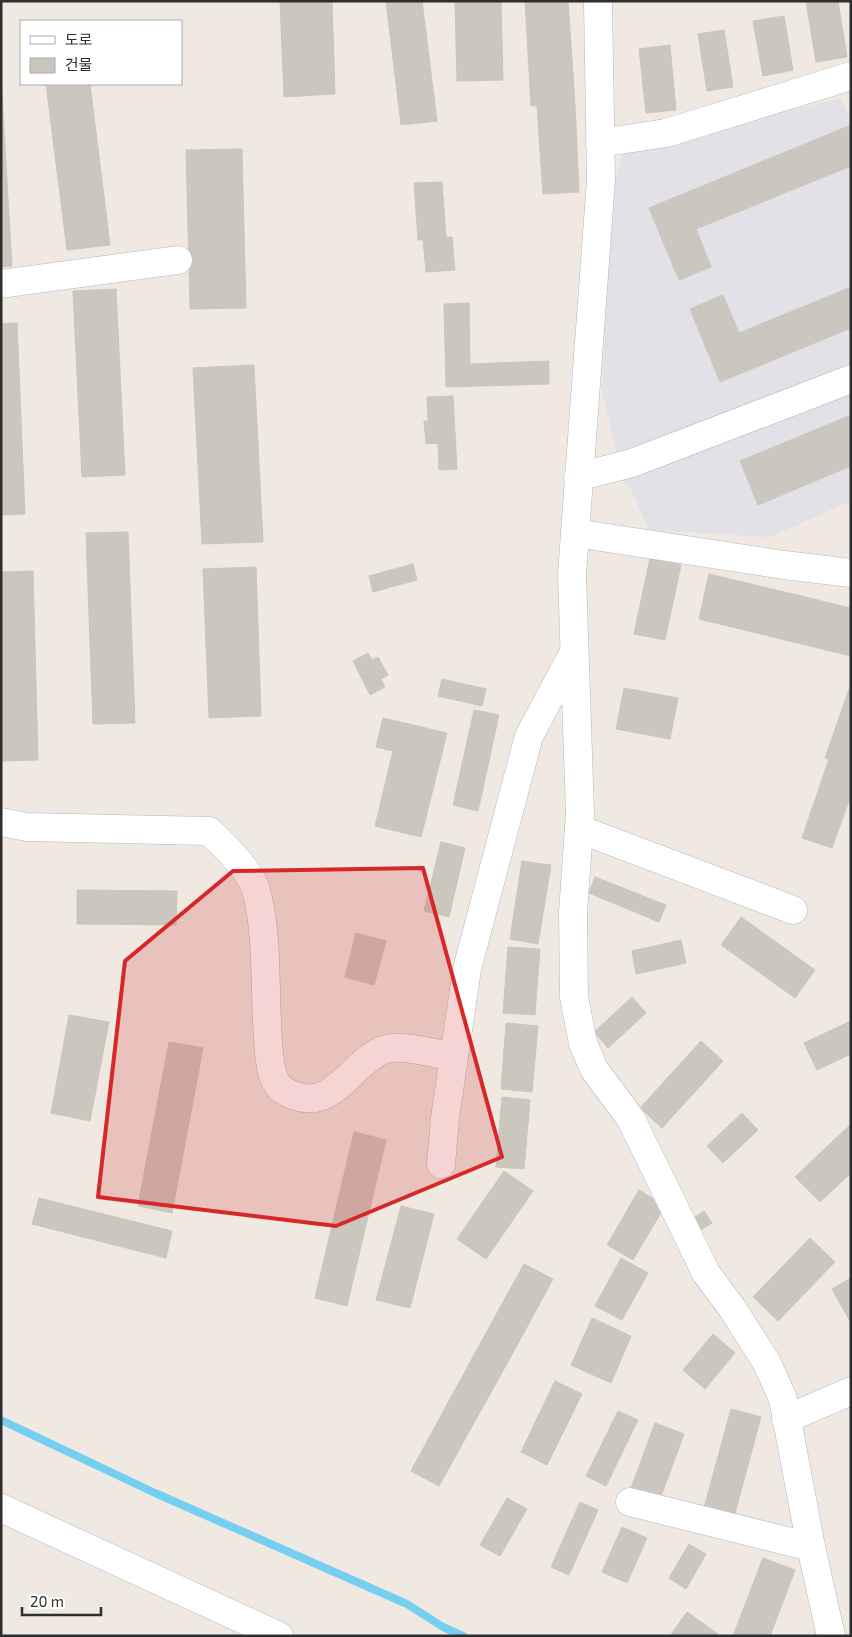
<svg xmlns="http://www.w3.org/2000/svg" width="852" height="1637" font-family="'Exo 2','Noto Sans KR',sans-serif">
<style>
.industrial{fill:#e3e1e8}
.lines{fill:none;stroke-linecap:round;stroke-linejoin:round}
.stream{stroke:#75cff0;stroke-width:8}
.building{fill:#cbc7bf;stroke:#cbc5ba}
.minor-casing{stroke:#b4b7c1;stroke-width:29}
.minor{stroke:#fff;stroke-width:28}
.marked{fill:#d62828;fill-opacity:0.2;stroke:#d62828;stroke-width:4;stroke-linejoin:round}
</style>
<rect width="100%" height="100%" fill="#efe9e1"/>
<!-- industrial -->
<polygon class="industrial" points="841,98 851,122 851,501 770,537 649,530 630,488 623,481 602,391 607,248 612,187 624,150"/>
<g class="lines">
<!-- stream -->
<polyline class="stream" points="1,1420 155,1493 407,1604 443,1627 463,1636"/>
</g>
<!-- building -->
<g class="building">
<polygon points="280,1 332,1 335,94 284,97"/>
<polygon points="386,1 422,1 437,121 401,125"/>
<polygon points="455,1 501,1 503,80 457,81"/>
<polygon points="525,1 568,1 575,104 531,106"/>
<polygon points="806,1 838,1 847,57 816,62"/>
<polygon points="784,16 793,70 763,76 753,21"/>
<polygon points="724,30 733,87 707,91 698,34"/>
<polygon points="670,45 676,110 646,113 639,49"/>
<polygon points="1,78 12,266 1,267"/>
<polygon points="46,84 90,84 110,245 67,250"/>
<polygon points="575,104 579,192 543,194 537,106"/>
<polygon points="851,125 851,166 696,229 711,267 679,280 649,208"/>
<polygon points="242,149 246,308 190,309 186,150"/>
<polygon points="442,182 446,238 418,240 414,183"/>
<polygon points="452,237 455,270 426,272 423,239"/>
<polygon points="851,287 851,328 720,382 690,309 723,295 739,333"/>
<polygon points="116,289 125,475 82,477 73,291"/>
<polygon points="469,303 470,364 549,361 549,384 446,387 444,304"/>
<polygon points="17,323 25,514 1,515 1,324"/>
<polygon points="254,365 263,542 202,544 193,368"/>
<polygon points="453,396 457,469 439,470 438,443 426,444 424,421 428,421 427,397"/>
<polygon points="851,415 851,466 758,505 740,461"/>
<polygon points="128,532 135,723 93,724 86,533"/>
<polygon points="650,558 681,565 665,640 634,634"/>
<polygon points="413,564 417,580 373,592 369,576"/>
<polygon points="256,567 261,716 209,718 203,569"/>
<polygon points="33,571 38,760 1,761 1,572"/>
<polygon points="709,574 851,608 851,656 699,619"/>
<polygon points="368,653 372,660 378,657 388,675 381,679 385,687 370,695 353,661"/>
<polygon points="442,679 486,689 482,706 438,696"/>
<polygon points="851,684 851,767 825,758"/>
<polygon points="624,688 678,698 670,739 616,729"/>
<polygon points="474,710 499,715 478,811 453,805"/>
<polygon points="383,718 447,733 421,837 375,826 393,751 376,747"/>
<polygon points="829,759 851,767 851,795 832,848 802,838"/>
<polygon points="441,842 465,848 449,917 424,911"/>
<polygon points="522,861 551,865 538,944 510,939"/>
<polygon points="595,877 666,905 659,922 589,893"/>
<polygon points="77,890 177,891 176,925 77,924"/>
<polygon points="741,917 815,970 795,998 721,945"/>
<polygon points="356,933 386,941 374,985 345,977"/>
<polygon points="681,940 686,963 636,974 632,951"/>
<polygon points="508,947 540,949 535,1015 503,1013"/>
<polygon points="632,997 646,1013 608,1048 594,1032"/>
<polygon points="69,1015 109,1022 90,1121 51,1113"/>
<polygon points="851,1021 851,1054 817,1070 804,1043"/>
<polygon points="506,1023 538,1026 532,1092 501,1089"/>
<polygon points="701,1041 723,1061 662,1128 640,1108"/>
<polygon points="169,1042 203,1048 172,1213 138,1206"/>
<polygon points="502,1097 530,1100 524,1169 496,1167"/>
<polygon points="742,1113 758,1130 723,1163 707,1146"/>
<polygon points="851,1124 851,1173 820,1202 795,1177"/>
<polygon points="354,1132 386,1140 347,1306 315,1298"/>
<polygon points="504,1171 533,1191 486,1259 457,1239"/>
<polygon points="639,1190 665,1206 633,1260 607,1245"/>
<polygon points="39,1198 172,1231 166,1258 32,1224"/>
<polygon points="401,1206 434,1214 410,1308 376,1300"/>
<polygon points="704,1211 712,1223 697,1232 690,1221"/>
<polygon points="810,1238 835,1262 778,1321 753,1297"/>
<polygon points="621,1258 648,1273 622,1320 595,1306"/>
<polygon points="524,1264 553,1279 509,1360 480,1344"/>
<polygon points="851,1278 851,1323 832,1289"/>
<polygon points="592,1318 631,1336 611,1383 571,1365"/>
<polygon points="713,1334 735,1353 705,1389 683,1370"/>
<polygon points="480,1344 509,1360 465,1439 437,1423"/>
<polygon points="555,1381 582,1394 547,1465 521,1452"/>
<polygon points="731,1409 761,1417 734,1517 704,1508"/>
<polygon points="618,1411 638,1420 606,1486 586,1476"/>
<polygon points="437,1423 465,1439 439,1486 411,1471"/>
<polygon points="655,1423 684,1434 659,1502 630,1491"/>
<polygon points="507,1498 527,1509 500,1556 480,1545"/>
<polygon points="580,1502 598,1510 569,1575 551,1567"/>
<polygon points="622,1527 647,1538 627,1583 602,1572"/>
<polygon points="689,1544 706,1554 686,1589 669,1578"/>
<polygon points="763,1558 795,1570 770,1636 733,1636"/>
<polygon points="687,1612 718,1634 717,1636 670,1636"/>
</g>
<g class="lines">
<!-- minor casing -->
<g class="minor-casing">
<g id="minor">
<polyline points="598,1 601,180 572,574 580,814 573,912 574,997 583,1043 594,1069 631,1119 706,1273 732,1308 767,1363 783,1399 811,1547 831,1636"/>
<polyline points="600,143 666,133 851,76"/>
<polyline points="1,284 178,260"/>
<polyline points="578,477 632,463 851,379"/>
<polyline points="575,533 784,565 851,573"/>
<path d="M1,822L27,827L209,831C224,845 250,870 256,890C267,929 265,981 267,1022C268,1039 268,1059 273,1075C274,1080 279,1088 283,1090C331,1119 346,1066 383,1050C400,1043 435,1054 454,1057"/>
<polyline points="579,829 793,910"/>
<polyline points="441,1164 445,1118 467,969 529,736 574,652"/>
<polyline points="786,1419 851,1391"/>
<polyline points="630,1502 811,1547"/>
<polyline points="1,1508 279,1636"/>
</g>
</g>
<!-- minor -->
<use href="#minor" class="minor"/>
</g>
<!-- marked area -->
<path class="marked" d="M423,868L502,1157L336,1226L98,1197L125,961L233,871Z"/>
<!-- border -->
<rect width="852" height="1637" fill="none" stroke="#2e2e2e" stroke-width="5"/>
<!-- legend -->
<rect x="20" y="20" width="162" height="65" fill="#ffffff" stroke="#ababab"/>
<rect x="30" y="36" width="25" height="8" fill="#ffffff" stroke="#ababab"/>
<text x="65" y="45" font-size="15" fill="#2e2e2e">도로</text>
<rect x="30" y="58" width="25" height="15" fill="#cbc7bf" stroke="#ababab"/>
<text x="65" y="70" font-size="15" fill="#2e2e2e">건물</text>
<!-- scale -->
<path d="M22 1607v8h79v-8" fill="none" stroke="#2e2e2e" stroke-width="2.5"/>
<text x="30" y="1607" font-size="15" fill="#2e2e2e" stroke="#ffffff" stroke-width="4" paint-order="stroke">20 m</text>
</svg>
